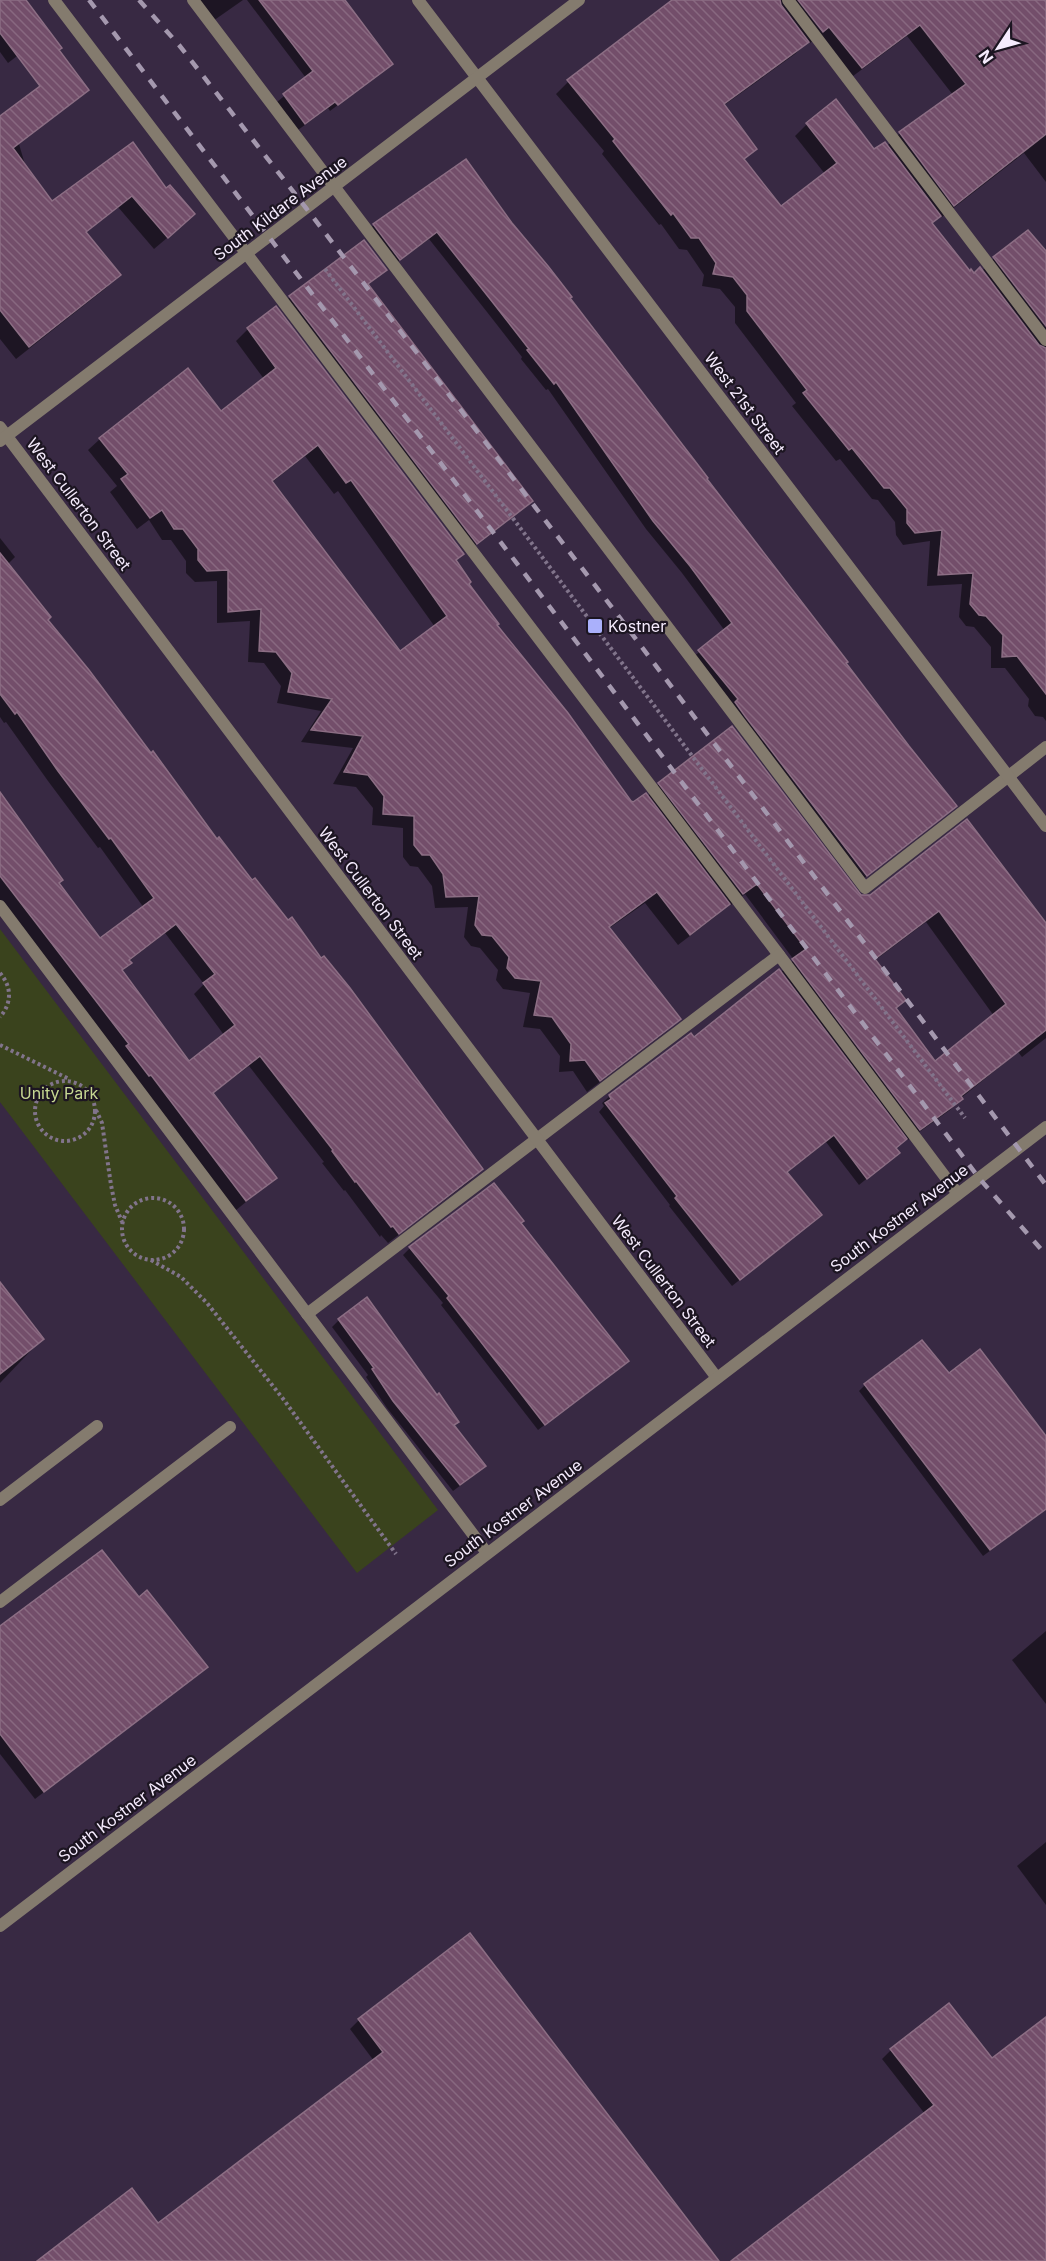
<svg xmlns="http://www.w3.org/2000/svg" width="1046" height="2261" font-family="Inter,sans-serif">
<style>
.green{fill:#3a431d}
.shadow{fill:#0007;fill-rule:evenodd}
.building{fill:url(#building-back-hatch);stroke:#8c6e84;stroke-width:1.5;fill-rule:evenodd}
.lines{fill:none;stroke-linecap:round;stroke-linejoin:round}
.path{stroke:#81748b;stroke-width:4;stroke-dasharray:3 3;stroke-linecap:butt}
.service{stroke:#847b6e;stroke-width:12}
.minor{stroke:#847b6e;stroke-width:12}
.tertiary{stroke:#847b6e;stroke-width:12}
.rail{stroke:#a498ae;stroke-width:4.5;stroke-dasharray:10 10;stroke-linecap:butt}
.poi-dot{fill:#aab0fb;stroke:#1c1521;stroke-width:2}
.labels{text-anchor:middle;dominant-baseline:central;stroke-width:4.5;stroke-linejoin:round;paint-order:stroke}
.street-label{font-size:16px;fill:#f5ebfd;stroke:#1c1521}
.poi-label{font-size:16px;fill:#f5ebfd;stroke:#1c1521;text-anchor:start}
.park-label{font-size:16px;fill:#c6d892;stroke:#1c1521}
</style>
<defs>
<pattern id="building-back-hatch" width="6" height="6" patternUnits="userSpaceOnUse" patternTransform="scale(1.5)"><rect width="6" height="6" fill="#734e6a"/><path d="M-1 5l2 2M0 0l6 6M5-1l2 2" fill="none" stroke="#886880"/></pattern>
</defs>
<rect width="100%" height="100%" fill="#382943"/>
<!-- green -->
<polygon class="green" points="0,929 438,1510 357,1573 0,1102"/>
<!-- shadow -->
<g class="shadow">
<polygon points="0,0 26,0 38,40 8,63 0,52"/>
<polygon points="199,0 243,0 213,21"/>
<polygon points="247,0 343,0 384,70 330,111 328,108 298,130 277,102 306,78"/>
<path d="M674,0H1046V182L1024,153L942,217L940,215L931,224L969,273L973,275L982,271L994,258L1046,253V721L1043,717L1035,716L1028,706L1029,699L1005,668H991V647L974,627L966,626L959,617L962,584L927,586L930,541L903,545L896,535L895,522L878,500L872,499L840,459L836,461L792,406L796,403L735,323V307L720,289L702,286L704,275L687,250L679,249L661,224L659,225L602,154L604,151L556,94L568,82ZM907,36L953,95L900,133L887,146L874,151L807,124L795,136L825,174L781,208L743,160L755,149L723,106L795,54L808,41L810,43L817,38L849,79Z"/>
<polygon points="55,114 19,144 26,168 52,203 133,145 180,227 154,249 118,207 85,233 118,275 106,288 16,359 0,339 0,118"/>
<polygon points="466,161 844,663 947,814 858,883 692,658 725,631 682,573 646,529 548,389 546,390 521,359 522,357 487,312 429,239 392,266 366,232 374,225"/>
<polygon points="366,285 524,508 470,549 283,304 290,297"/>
<path d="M248,329L454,561L467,584L495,625L630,802L633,804L647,797L659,784L866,898L967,821L1046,927V1038L1022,1057L1018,1052L961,1098L950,1110L908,1140L906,1138L895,1149L898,1153L859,1185L826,1142L786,1173L812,1222L732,1286L669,1206L670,1205L599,1112L604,1106L602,1103L610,1096L694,1039L780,973L794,960L745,894L731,905L729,903L716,916L678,945L645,903L608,929L679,1019L667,1031L587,1092L573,1071L559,1072L560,1056L540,1029L523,1027L530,993L503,989L496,980L498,970L480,948L471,946L464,937L468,907L435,908L432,886L418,867L410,866L403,857V828L372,825L373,808L356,787L333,784L353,748L301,742L321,711L277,703L281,686L264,663L248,662L250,621L217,623V581L195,582L186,573V561L171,540H162L149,520L137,529L110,492L117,486L88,450L100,439L221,413L264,379L236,341ZM305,456L334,494L338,491L435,627L400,653L271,483ZM926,922L994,1016L935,1063L895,1009L904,1000L874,961Z"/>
<path d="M0,538L15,557L7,565L47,620L217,841L481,1169L471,1180L388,1243L381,1235L380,1237L345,1190L344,1191L322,1163L324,1162L249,1066L212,1094L275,1178L235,1211L0,901V796L57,883L100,940L144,908L100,847L98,848L48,781L6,722L4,723L0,717ZM165,933L204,984L194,994L224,1035L188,1063L122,971L130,963L129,961Z"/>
<polygon points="520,1223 620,1367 538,1430 441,1305 443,1303 403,1255 410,1248"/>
<polygon points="0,1284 42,1339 0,1383"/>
<polygon points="339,1320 453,1426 484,1466 477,1473 453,1491 387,1408 366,1377 368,1375 332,1327"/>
<polygon points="949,1376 1046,1438 1046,1509 983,1556 859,1391 865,1385"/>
<polygon points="138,1599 206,1667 35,1799 0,1754 0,1628"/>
<polygon points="1046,1631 1046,1704 1012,1660"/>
<polygon points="1046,1842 1046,1905 1017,1866"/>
<polygon points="1046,2019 1046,2261 733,2261 925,2114 882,2059 891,2050 992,2060"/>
<polygon points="359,2020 717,2261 40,2261 158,2225 374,2061 350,2029"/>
</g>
<!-- building -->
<g class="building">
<polygon points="0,0 26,0 62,48 59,50 89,90 13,148 52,201 133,142 166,188 170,185 195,214 168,238 132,196 86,232 121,275 29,347 0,310 0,116 40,86 0,33"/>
<polygon points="259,0 345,0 393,64 338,105 335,102 305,124 283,94 313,71"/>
<polygon points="672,0 780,0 781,5 809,42 724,104 757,149 744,159 781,206 837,163 806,123 836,99 874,149 885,142 941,216 932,223 970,271 971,269 974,273 980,267 1039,345 1046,348 1046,694 1017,656 1002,657 1003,635 986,616 979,615 970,604 973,573 938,575 942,530 915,533 907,523 907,509 890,488 884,488 852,448 849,450 803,393 807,390 747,311 747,295 733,277 713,274 716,263 699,238 691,238 673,213 671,215 613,141 615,139 567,80"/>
<polygon points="798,0 1046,0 1046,134 954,206 899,132 966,84 920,25 862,68 829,27 823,32"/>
<polygon points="466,159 512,223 548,266 572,297 570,298 708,478 707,479 848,662 846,663 909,746 957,806 867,876 745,716 735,702 738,699 698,650 732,623 690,566 653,521 556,382 554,384 527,350 529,349 494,304 437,232 400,260 373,224"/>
<polygon points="1028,230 1046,251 1046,326 993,257"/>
<polygon points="364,240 387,270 368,284 533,501 477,544 289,296"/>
<path d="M276,306L464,554L456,560L471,582L469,584L499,624L497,625L568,713L631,801L633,802L646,793L730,904L690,935L657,892L609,927L681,1019L600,1081L585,1060L570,1061L571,1044L552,1017L534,1015L541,981L515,978L507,968L509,957L492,936L482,935L475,925L479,896L446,897L443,874L430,855H422L414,845V816L383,814L384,796L368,775L344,772L363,736L311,730L332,699L288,692L292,673L276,652L259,651L261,609L228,612V570L207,571L198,560V549L183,529H174L162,510L150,518L121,479L128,474L99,438L188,368L221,411L276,368L247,328ZM318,445L346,483L351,480L447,616L400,651L272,481Z"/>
<path d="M0,553L51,617L48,620L89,670L151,753L153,751L217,839L219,837L252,880L255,878L288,920L292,917L321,958L324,956L350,988L483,1169L399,1234L393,1226L391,1227L356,1181L355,1182L332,1151L333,1150L260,1056L213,1093L277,1178L246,1201L151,1075L149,1076L126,1046L129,1044L0,876V792L63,880L59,883L100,938L154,898L111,838L109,839L58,771L17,712L15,714L0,694ZM176,924L215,974L203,983L235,1025L189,1061L122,970L132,963L129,960Z"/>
<path d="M732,726L861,895H870L967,819L1046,923V1030L961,1096L963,1099L920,1130L792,959L806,949L757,884L743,894L658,783ZM939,911L1006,1004L935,1061L896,1008L906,1000L875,959Z"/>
<polygon points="779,969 907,1139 896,1148 900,1153 867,1179 834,1135 787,1172 822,1215 740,1280 675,1198 677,1196 605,1103 611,1099 609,1095 691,1033 694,1037"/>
<polygon points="494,1183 524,1221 521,1223 629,1361 545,1425 447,1298 449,1296 409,1247"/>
<polygon points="0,1282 44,1339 0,1374"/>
<polygon points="367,1297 437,1395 439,1393 459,1422 454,1425 486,1466 460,1485 393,1401 372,1369 374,1368 338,1319"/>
<polygon points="922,1340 949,1373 980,1349 1046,1436 1046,1509 990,1550 864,1384"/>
<polygon points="102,1550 139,1597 147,1590 208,1667 44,1792 0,1734 0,1626"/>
<polygon points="470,1933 719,2261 37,2261 132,2188 158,2223 383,2052 358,2019"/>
<polygon points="949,2003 992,2058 1046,2017 1046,2261 731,2261 934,2105 890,2049"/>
</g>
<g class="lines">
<!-- path -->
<g class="path">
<polyline points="325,269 965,1118"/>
<path d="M0,973C12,987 12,1003 0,1017"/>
<polyline points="0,1045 69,1079"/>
<circle cx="65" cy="1111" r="30"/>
<polyline points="96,1110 102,1123 111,1185 115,1205 122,1222"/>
<circle cx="153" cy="1229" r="31"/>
<polyline points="151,1260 181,1277 207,1303 284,1400 396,1554"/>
</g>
<!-- service -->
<g class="service">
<polyline points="54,0 779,955 958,1194"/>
<polyline points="193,0 865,888 1046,747"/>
<polyline points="788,0 1046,340"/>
<polyline points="0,906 487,1553"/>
<polyline points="307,1314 779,955"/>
<polyline points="0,1500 97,1426"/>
<polyline points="0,1602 230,1427"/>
</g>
<!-- minor -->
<g class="minor">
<polyline points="418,0 1046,826"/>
<polyline points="0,427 717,1378"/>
<polyline points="0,441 579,0"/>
</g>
<!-- tertiary -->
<polyline class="tertiary" points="0,1926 1046,1127"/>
<!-- rail -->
<g class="rail">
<polyline points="89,0 578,644 979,1178 1046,1255"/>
<polyline points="139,0 179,45 306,208 617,614 1046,1185"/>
</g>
</g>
<!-- markers -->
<rect class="poi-dot" x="587" y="618" width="16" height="16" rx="3"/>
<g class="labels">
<!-- street labels -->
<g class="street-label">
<text transform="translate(280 208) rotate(-37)">South Kildare Avenue</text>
<text transform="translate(745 403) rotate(53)">West 21st Street</text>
<text transform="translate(79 504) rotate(53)">West Cullerton Street</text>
<text transform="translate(371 893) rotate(53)">West Cullerton Street</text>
<text transform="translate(899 1218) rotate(-37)">South Kostner Avenue</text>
<text transform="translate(664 1281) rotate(53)">West Cullerton Street</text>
<text transform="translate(513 1513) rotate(-37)">South Kostner Avenue</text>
<text transform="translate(127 1808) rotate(-37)">South Kostner Avenue</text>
</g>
<!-- poi labels -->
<g class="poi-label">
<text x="608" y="626">Kostner</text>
</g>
<!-- park labels -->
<g class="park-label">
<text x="59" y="1093">Unity Park</text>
</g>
</g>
<!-- north arrow -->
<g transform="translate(998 48) rotate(234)" stroke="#1c1521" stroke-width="4.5" paint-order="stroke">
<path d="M0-4.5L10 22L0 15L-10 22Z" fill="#f5ebfd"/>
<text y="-9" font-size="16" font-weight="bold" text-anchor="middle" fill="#f5ebfd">N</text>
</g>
</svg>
